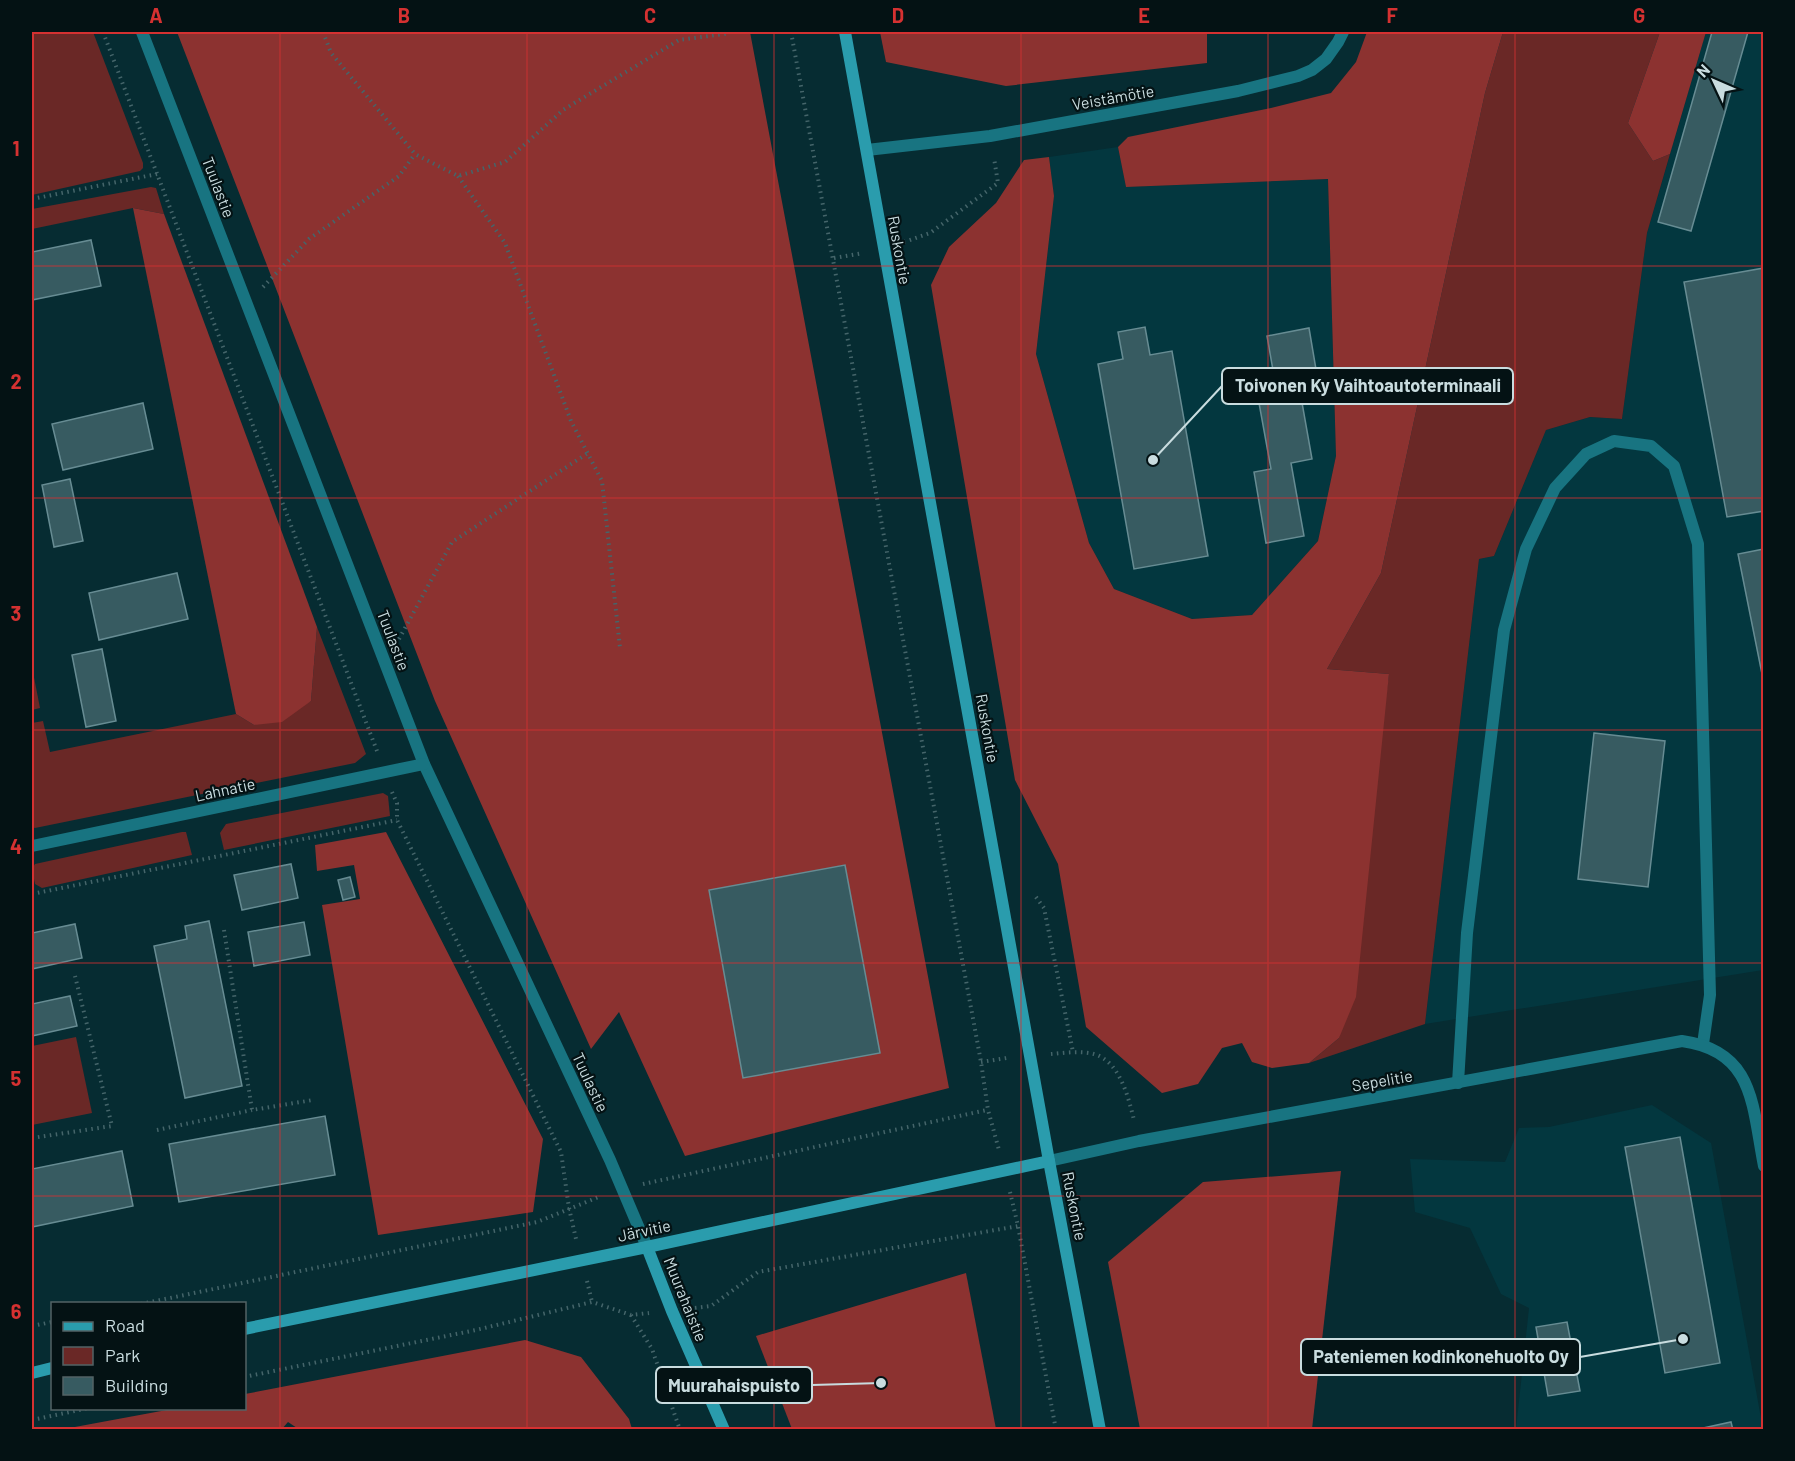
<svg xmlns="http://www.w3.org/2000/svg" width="1795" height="1461" font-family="Barlow,sans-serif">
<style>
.built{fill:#03373f}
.green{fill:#6a2826}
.forest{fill:#8c3230}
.building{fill:#375b61;stroke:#678c93;stroke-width:1.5}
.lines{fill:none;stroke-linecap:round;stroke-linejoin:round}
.path{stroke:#45656a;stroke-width:4;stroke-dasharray:1.5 4.5;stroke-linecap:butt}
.lane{stroke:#187481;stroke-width:12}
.street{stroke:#187481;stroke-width:12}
.secondary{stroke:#2a9cad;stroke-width:12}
.grid{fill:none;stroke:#d53131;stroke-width:1.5;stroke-opacity:0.55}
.labels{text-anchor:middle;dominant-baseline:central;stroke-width:4.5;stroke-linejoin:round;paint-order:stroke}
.street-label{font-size:16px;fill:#c9dcdf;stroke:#041214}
.leader{fill:none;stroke:#c9dcdf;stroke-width:2}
.callout-dot{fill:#c9dcdf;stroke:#041214;stroke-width:2}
.callout{fill:#041214;stroke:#c9dcdf;stroke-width:2}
.callout-label{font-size:18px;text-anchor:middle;font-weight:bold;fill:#c9dcdf}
.neatline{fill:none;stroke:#d53131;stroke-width:2}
.grid-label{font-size:20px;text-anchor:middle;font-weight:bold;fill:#d53131}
</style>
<rect width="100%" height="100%" fill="#062c32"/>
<!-- built -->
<g class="built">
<polygon points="1706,32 1763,32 1763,970 1425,1024 1479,559 1494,556 1546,430 1590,417 1622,419 1647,233"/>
<polygon points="1118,147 1126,187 1328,179 1336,456 1318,541 1252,615 1192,619 1114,589 1089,543 1036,354 1054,196 1049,157"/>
<polygon points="1652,1105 1711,1143 1763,1429 1516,1429 1529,1308 1501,1294 1470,1228 1415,1212 1410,1159 1505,1162 1519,1128 1549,1127"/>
</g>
<!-- green -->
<g class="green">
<polygon points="32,32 93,32 143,163 143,168 140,171 32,195"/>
<polygon points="1503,32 1660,32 1628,123 1653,161 1670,154 1647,233 1622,419 1590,417 1546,430 1494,556 1479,559 1425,1024 1309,1063 1339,1038 1389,674 1327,669 1381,573 1485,93"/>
<polygon points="151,187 156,188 164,214 133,208 32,229 32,209"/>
<polygon points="317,627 366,754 355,763 35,828 32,827 32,723 43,721 50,752 236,714 254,725 311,701"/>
<polygon points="32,667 40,708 32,710"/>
<polygon points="383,793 388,796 390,816 224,850 220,833 226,824"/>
<polygon points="182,832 186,832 192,855 42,888 35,884 32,869 35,864"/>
<polygon points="76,1037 92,1113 32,1125 32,1046"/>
</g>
<!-- forest -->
<g class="forest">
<polygon points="177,32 750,32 949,1088 685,1156 619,1012 591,1049 435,701"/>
<polygon points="880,32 1207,32 1207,63 1006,86 886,62"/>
<polygon points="1367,32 1503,32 1485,93 1381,573 1327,669 1389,674 1356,997 1339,1038 1309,1063 1272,1068 1252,1062 1242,1043 1222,1048 1198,1084 1162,1093 1086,1027 1058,864 1015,780 931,285 949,247 996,203 1024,160 1049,157 1054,196 1036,354 1089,543 1114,589 1192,619 1252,615 1318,541 1336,456 1328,179 1126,187 1118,147 1128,137 1271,108 1331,93 1356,62"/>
<polygon points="1660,32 1706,32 1670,154 1653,161 1628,123"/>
<polygon points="133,208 164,214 317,627 311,701 282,722 254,725 236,714"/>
<polygon points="386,832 543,1139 533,1212 378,1235 322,905 360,899 354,865 317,871 315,845"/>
<polygon points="1341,1171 1312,1429 1140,1429 1108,1262 1203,1182"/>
<polygon points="966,1273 996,1429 792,1429 756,1336"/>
<polygon points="525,1340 581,1357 629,1419 632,1429 300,1430 288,1422 281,1430 64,1429 172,1409 244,1408 245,1394"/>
</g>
<!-- building -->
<g class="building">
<polygon points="1712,32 1748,32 1691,231 1658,222"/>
<polygon points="91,240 101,286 32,300 32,252"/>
<polygon points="1764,268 1764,511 1727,517 1684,282"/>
<polygon points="1145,327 1150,355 1172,351 1208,556 1134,569 1098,364 1123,359 1118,332"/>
<polygon points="1309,328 1320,393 1301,397 1312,459 1291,463 1304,536 1266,543 1254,472 1271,469 1259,403 1278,399 1267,336"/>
<polygon points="143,403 153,449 63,470 52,424"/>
<polygon points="70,479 83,541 54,547 42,485"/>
<polygon points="1764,549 1764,674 1762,674 1738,554"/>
<polygon points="177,573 188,619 99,640 89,593"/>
<polygon points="102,649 116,721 86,727 72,655"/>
<polygon points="1594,733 1665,741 1648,887 1578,879"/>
<polygon points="291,864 298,898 242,910 234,875"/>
<polygon points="845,865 880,1053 743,1078 709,890"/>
<polygon points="350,877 355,897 343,900 338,880"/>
<polygon points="209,921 242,1086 185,1098 154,946 187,939 185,926"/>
<polygon points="304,922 310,955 254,966 248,932"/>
<polygon points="75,924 82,958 32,969 32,933"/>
<polygon points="70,996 77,1026 32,1036 32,1004"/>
<polygon points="325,1116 335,1175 179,1202 169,1144"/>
<polygon points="1680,1137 1720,1363 1665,1373 1625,1147"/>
<polygon points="122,1151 133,1206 32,1227 32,1169"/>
<polygon points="1567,1322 1580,1391 1548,1396 1536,1327"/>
<polygon points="1731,1422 1733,1430 1694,1430"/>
</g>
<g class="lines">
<!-- path -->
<g class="path">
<polyline points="103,32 377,751"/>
<polyline points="323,32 331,53 415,154 458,176 505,162 563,110 679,40 724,34 730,32"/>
<polyline points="791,32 981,1062 988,1110 999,1150"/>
<polyline points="458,176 505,243 571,421 602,481 620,648"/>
<polyline points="32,199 157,174"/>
<polyline points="904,242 930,233 998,183 994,158"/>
<polyline points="834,258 863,253"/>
<polyline points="263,287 309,239 399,176 415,154"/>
<polyline points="399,639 452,542 588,453"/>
<polyline points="392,792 397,803 397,820 561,1152 569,1208 576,1239"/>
<polyline points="32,894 397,820"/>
<polyline points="1036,897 1044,908 1073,1052"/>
<polyline points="224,930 252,1110 313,1100"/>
<path d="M1051,1054C1063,1053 1076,1051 1089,1053C1119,1057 1128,1096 1134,1120"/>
<polyline points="981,1062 1007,1058"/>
<polyline points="157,1130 252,1110"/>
<polyline points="32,1138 112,1126 75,976"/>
<polyline points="643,1184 987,1110"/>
<polyline points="1010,1192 1018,1226 1056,1430"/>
<polyline points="587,1281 592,1302"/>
<polyline points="141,1304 537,1222 601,1196"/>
<polyline points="695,1308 711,1306 758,1272 1018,1226"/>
<polyline points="631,1315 652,1349 680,1430"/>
<polyline points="32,1326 52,1322"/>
<polyline points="244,1377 476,1330 592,1302 631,1315 649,1313"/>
<polyline points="32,1420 89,1408"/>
</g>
<!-- lane -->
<polyline class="lane" points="1458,1083 1467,933 1504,630 1526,549 1555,488 1586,454 1614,441 1651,446 1674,466 1698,544 1710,995 1703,1044"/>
<!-- street -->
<g class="street">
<polyline points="142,32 424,764 610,1160 647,1247"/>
<polyline points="867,150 990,136 1238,91 1298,76 1312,70 1326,59 1338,42 1343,32"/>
<polyline points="32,846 424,764"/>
<path d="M1049,1161L1139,1141L1682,1041C1755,1051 1752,1106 1764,1166"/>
</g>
<!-- secondary -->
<g class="secondary">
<polyline points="845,32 1049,1161 1100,1430"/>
<polyline points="647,1247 672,1311 724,1430"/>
<polyline points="244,1329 647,1247 1049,1161"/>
<polyline points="32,1373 52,1368"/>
</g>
</g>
<!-- grid -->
<path class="grid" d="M280,32V1430M527,32V1430M774,32V1430M1021,32V1430M1268,32V1430M1515,32V1430M32,266H1764M32,498H1764M32,730H1764M32,963H1764M32,1196H1764"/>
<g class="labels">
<!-- street labels -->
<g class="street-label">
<text transform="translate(1113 97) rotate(-10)">Veistämötie</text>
<text transform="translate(219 187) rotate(69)">Tuulastie</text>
<text transform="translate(900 250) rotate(80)">Ruskontie</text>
<text transform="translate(394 640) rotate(69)">Tuulastie</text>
<text transform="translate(988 728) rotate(80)">Ruskontie</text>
<text transform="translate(225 789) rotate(-12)">Lahnatie</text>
<text transform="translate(1382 1080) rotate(-10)">Sepelitie</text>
<text transform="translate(591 1082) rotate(65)">Tuulastie</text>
<text transform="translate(1075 1206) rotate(79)">Ruskontie</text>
<text transform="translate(644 1230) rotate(-12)">Järvitie</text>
<text transform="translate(686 1299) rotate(68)">Muurahaistie</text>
</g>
</g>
<!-- callouts -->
<path class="leader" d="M1153 460L1222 386M1683 1339L1580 1357M881 1383L812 1385"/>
<g class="callout-dot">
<circle cx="1153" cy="460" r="6"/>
<circle cx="1683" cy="1339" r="6"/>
<circle cx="881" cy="1383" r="6"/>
</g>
<g class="callout">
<rect x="1222" y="368" width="291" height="36" rx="6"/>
<rect x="1301" y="1339" width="279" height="36" rx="6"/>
<rect x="656" y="1367" width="156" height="36" rx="6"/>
</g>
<g class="callout-label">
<text x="1368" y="392">Toivonen Ky Vaihtoautoterminaali</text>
<text x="1441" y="1363">Pateniemen kodinkonehuolto Oy</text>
<text x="734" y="1392">Muurahaispuisto</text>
</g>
<!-- border -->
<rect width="1795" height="1461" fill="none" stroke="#041214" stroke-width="66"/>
<!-- legend -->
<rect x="51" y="1302" width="195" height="108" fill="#041214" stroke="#536365" stroke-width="1.5"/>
<rect x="63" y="1322" width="30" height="9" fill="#2a9cad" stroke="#536365" stroke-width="1.5"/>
<text x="105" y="1332" font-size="18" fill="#c9dcdf">Road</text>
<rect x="63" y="1347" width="30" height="18" fill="#6a2826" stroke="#536365" stroke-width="1.5"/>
<text x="105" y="1362" font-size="18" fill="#c9dcdf">Park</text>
<rect x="63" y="1377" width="30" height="18" fill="#375b61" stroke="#536365" stroke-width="1.5"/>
<text x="105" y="1392" font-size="18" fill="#c9dcdf">Building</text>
<!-- north arrow -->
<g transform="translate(1714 81) rotate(314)" stroke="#041214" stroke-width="4.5" paint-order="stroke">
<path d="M0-4.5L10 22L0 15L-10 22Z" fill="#c9dcdf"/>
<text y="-9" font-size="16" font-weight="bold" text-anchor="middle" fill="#c9dcdf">N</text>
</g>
<rect x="33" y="33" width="1729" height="1395" class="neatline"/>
<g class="grid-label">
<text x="156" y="23">A</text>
<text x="404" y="23">B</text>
<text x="650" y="23">C</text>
<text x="898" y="23">D</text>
<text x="1144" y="23">E</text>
<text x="1392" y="23">F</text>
<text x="1639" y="23">G</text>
<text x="16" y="156">1</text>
<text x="16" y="389">2</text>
<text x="16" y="621">3</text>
<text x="16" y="854">4</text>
<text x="16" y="1086">5</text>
<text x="16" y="1319">6</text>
</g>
</svg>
